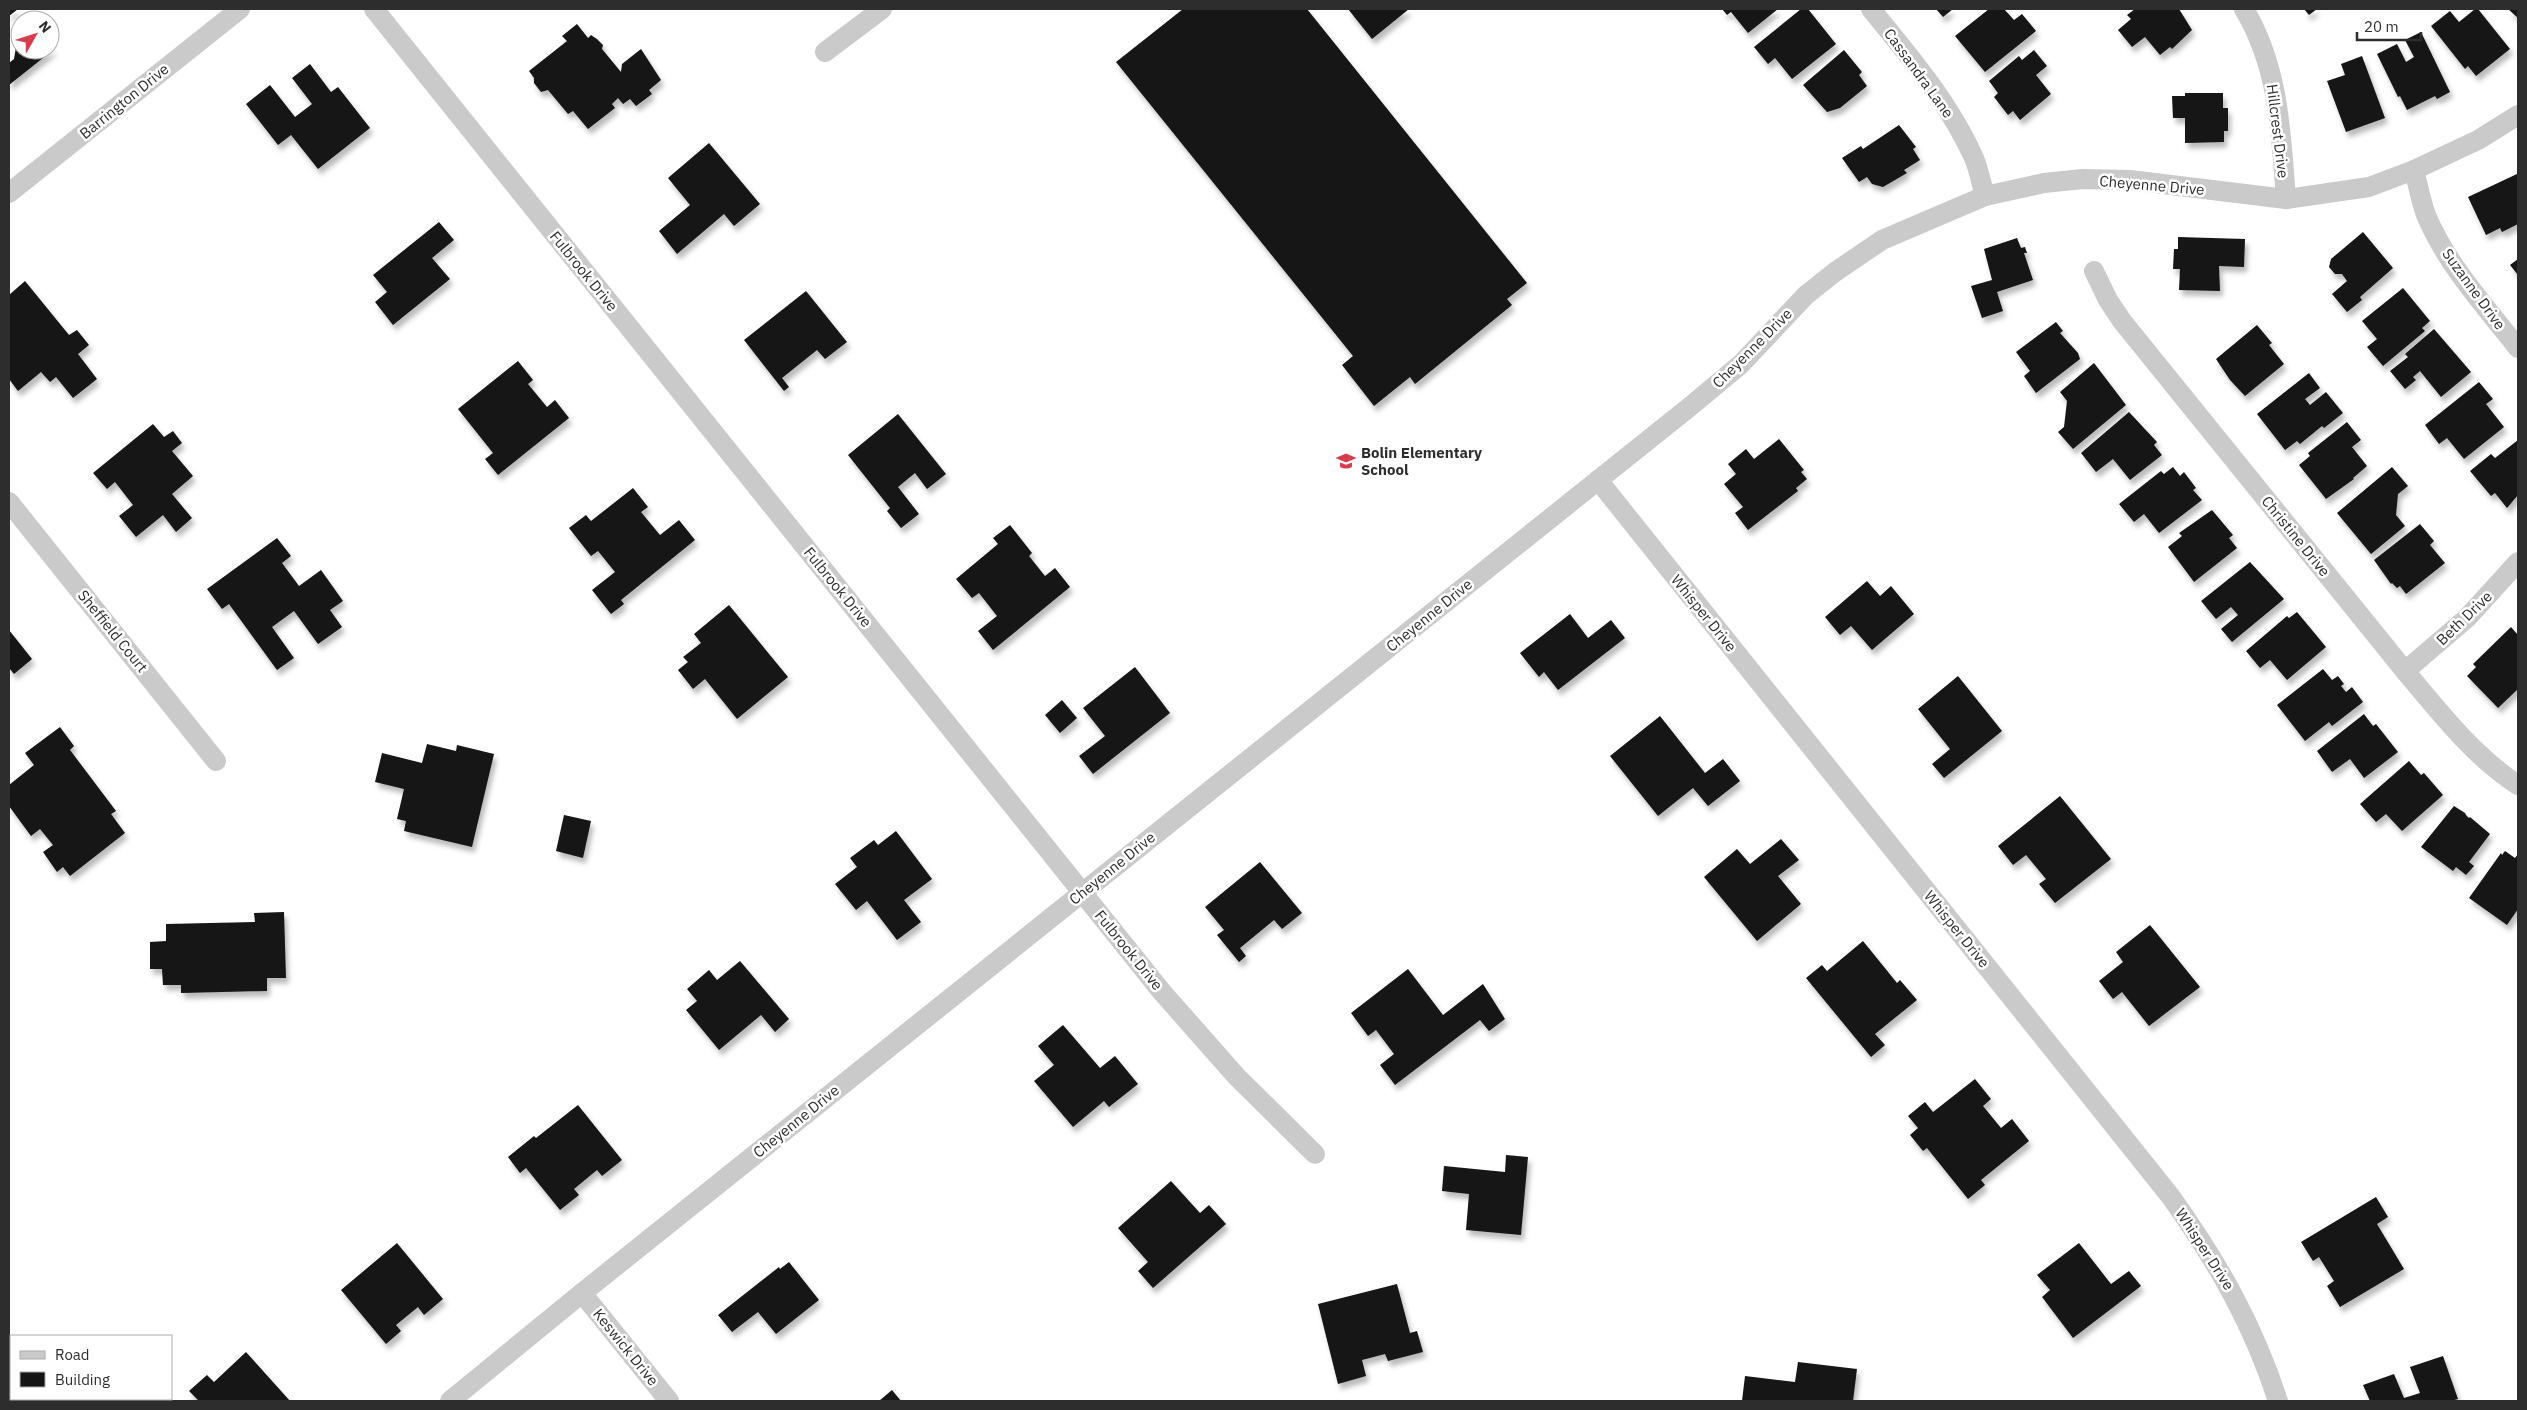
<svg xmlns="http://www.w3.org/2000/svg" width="2527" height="1410" font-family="'IBM Plex Sans',sans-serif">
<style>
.building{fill:#141414;filter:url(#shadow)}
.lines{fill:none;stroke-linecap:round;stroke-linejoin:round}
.street{stroke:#cacaca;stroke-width:20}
.labels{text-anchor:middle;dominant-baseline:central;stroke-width:5;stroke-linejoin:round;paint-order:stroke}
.street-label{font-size:15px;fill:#2d2d2d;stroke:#fff}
.poi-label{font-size:15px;font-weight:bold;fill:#2d2d2d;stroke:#fff;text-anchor:start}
</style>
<defs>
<filter id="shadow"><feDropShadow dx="3" dy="5.5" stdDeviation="2.5" flood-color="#0004"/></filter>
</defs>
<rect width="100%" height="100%" fill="#fff"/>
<!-- building -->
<g class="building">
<polygon points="9,9 18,9 9,16"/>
<polygon points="1183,9 1307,9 1527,283 1507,299 1512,305 1415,384 1410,377 1374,406 1342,365 1353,356 1116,62"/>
<polygon points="1348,9 1409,9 1372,39"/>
<polygon points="1722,9 1778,9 1748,33 1731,12 1727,15"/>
<polygon points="1801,9 1808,9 1836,44 1792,79 1775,58 1768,64 1754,47"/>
<polygon points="1936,9 1953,9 1943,17"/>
<polygon points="1989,9 2004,9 2014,20 2022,14 2036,31 1985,72 1955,36"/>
<polygon points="2135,9 2179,9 2192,30 2172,49 2170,47 2160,55 2145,37 2132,47 2118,30 2131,19 2127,15"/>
<polygon points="2304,9 2317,9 2309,15"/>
<polygon points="2475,9 2478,9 2510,49 2476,76 2468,66 2465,69 2431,26 2450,11 2459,22"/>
<polygon points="2508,9 2518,9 2518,18"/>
<polygon points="577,24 588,38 591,35 597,39 603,45 602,49 621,72 622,64 641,49 661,80 649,90 652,94 636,106 630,99 623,104 618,98 612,104 615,108 588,129 573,111 568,114 548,90 541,92 534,83 534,78 529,71 567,41 562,36"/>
<polygon points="2421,32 2450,92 2437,99 2435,96 2407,110 2400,96 2398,97 2377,54 2397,44 2406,62 2414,57 2405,40"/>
<polygon points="20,44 20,50 50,50 50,46 53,50 9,85 9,63 14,59 16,47"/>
<polygon points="1844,50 1862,72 1859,75 1867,86 1840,108 1827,112 1803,85"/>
<polygon points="2034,50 2047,66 2036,75 2051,94 2020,120 2013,111 2008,115 1994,97 1998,93 1989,81 2019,56 2022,60"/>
<polygon points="2362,56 2385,118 2346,132 2327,81 2345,75 2341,64"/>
<polygon points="310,64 331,92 338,87 370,128 318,169 291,135 278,145 246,104 270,85 295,117 312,104 292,78"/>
<polygon points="2185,93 2223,93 2223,108 2228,108 2228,131 2224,131 2224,142 2185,143 2185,118 2173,118 2172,96 2185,96"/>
<polygon points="1899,125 1916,147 1913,149 1920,160 1904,170 1907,173 1883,187 1872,184 1867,177 1859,182 1842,158 1861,146 1863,149"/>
<polygon points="709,143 760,204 734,226 724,214 677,254 659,231 690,205 668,178"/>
<polygon points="2517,174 2518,224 2502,232 2500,228 2486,235 2468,197"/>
<polygon points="439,222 454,240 432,258 450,279 393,325 375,302 387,292 373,275"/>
<polygon points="2363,232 2393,268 2360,297 2362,300 2347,312 2332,294 2347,281 2342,274 2335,274 2329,267 2331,259"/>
<polygon points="2178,237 2245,239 2244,267 2219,266 2220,291 2179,290 2180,269 2173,269 2174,249 2178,249"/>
<polygon points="2017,238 2021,248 2025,247 2027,253 2024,253 2033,280 1997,292 2003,311 1982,318 1971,286 1992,280 1984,249"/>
<polygon points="2518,259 2518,275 2510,265"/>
<polygon points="25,281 69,335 77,330 89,345 78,354 97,379 73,398 56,377 50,382 41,372 18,391 9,379 9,295"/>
<polygon points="2403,288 2430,321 2422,328 2425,331 2383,366 2367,347 2377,339 2362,321"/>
<polygon points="806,291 847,342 825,359 817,350 782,378 789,387 784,391 744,340"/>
<polygon points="2056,322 2063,331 2060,333 2078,353 2080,359 2036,393 2024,376 2030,371 2016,352"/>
<polygon points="2257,325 2272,343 2269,345 2284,364 2245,396 2230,380 2216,359"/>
<polygon points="2434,329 2471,372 2441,397 2420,371 2413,377 2416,380 2405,389 2390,371 2408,357 2405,354"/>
<polygon points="518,361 533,380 528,384 547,407 555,400 569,418 498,475 485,459 493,453 458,409"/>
<polygon points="2094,363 2126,405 2073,449 2058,432 2064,427 2067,401 2060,392"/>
<polygon points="2309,373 2320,388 2305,399 2310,405 2326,392 2343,413 2324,428 2322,426 2300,444 2297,441 2285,450 2257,414"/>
<polygon points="2479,382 2493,399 2486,404 2504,427 2464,459 2447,438 2439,444 2425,425"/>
<polygon points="2129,412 2157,442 2154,445 2162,455 2130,480 2113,459 2096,472 2081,453"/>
<polygon points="898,414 946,474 927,489 915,473 898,487 919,514 901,528 887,511 890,508 848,455"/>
<polygon points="2347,422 2361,440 2352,447 2367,466 2353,478 2354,479 2326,499 2299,465 2310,456 2308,453"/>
<polygon points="153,424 164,437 173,431 182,443 172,451 193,476 172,494 192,518 176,532 163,515 136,537 119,516 133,505 115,482 107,489 93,473"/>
<polygon points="1779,439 1804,470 1801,472 1807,479 1796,488 1798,491 1748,530 1735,513 1743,507 1724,484 1736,474 1728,464 1746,449 1754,459"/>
<polygon points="2518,440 2518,495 2507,508 2495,493 2491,496 2470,471 2491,454 2495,458"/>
<polygon points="2173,467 2180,476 2184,472 2196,488 2193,490 2202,500 2159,533 2144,514 2134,522 2119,504 2161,471 2164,474"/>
<polygon points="2392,467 2408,486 2398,494 2396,515 2405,526 2371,554 2337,513"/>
<polygon points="633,488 648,507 641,512 660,535 679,520 695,540 621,600 624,604 611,614 592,590 615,572 598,551 591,556 569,528 586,515 591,521"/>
<polygon points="2212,510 2233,535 2229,538 2237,548 2194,582 2168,547 2182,536 2179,533"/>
<polygon points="2420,524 2434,541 2430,545 2445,563 2406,594 2400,586 2397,588 2392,583 2391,584 2374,560"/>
<polygon points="1010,525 1032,553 1029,556 1045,576 1055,568 1070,587 993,650 978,631 997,616 979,593 972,598 956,579 998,544 993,538"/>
<polygon points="277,538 291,556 282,563 299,586 321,570 343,601 330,610 342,627 318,644 294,611 272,627 294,658 277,670 229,604 222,609 207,589"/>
<polygon points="2250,562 2284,599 2232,642 2221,629 2238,615 2231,607 2216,619 2201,601"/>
<polygon points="1867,581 1880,596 1891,586 1914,614 1872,650 1851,626 1840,635 1825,617"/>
<polygon points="729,605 788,677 737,719 705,679 693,689 678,670 688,662 683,657 701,643 694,634"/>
<polygon points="2297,612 2326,647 2287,680 2270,660 2260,668 2246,651 2287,616 2289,618"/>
<polygon points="1570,614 1588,638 1611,620 1625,638 1558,690 1544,672 1539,677 1520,653"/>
<polygon points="2511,627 2518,635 2518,689 2498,708 2467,676 2476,667 2473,664"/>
<polygon points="9,630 32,659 14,674 9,668"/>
<polygon points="1135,667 1170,713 1093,774 1079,756 1105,736 1083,708"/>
<polygon points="2323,669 2332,680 2338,676 2344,684 2341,686 2346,692 2352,687 2363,702 2332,726 2329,722 2305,741 2277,705"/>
<polygon points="1958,676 2002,731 1944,778 1932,764 1950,749 1918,709"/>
<polygon points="1062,700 1077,718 1060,733 1045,715"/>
<polygon points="2364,714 2373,726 2376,724 2398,752 2364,778 2350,759 2332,772 2317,751"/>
<polygon points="1660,716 1705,773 1723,759 1740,781 1708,806 1693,788 1658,816 1610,756"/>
<polygon points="60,727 74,746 70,750 116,811 111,814 125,833 70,876 63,867 57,872 43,852 53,845 40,829 31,836 9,806 9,785 34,765 25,753"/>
<polygon points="427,744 456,751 457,745 494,754 472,847 404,831 406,821 397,819 404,789 375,782 382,753 422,763"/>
<polygon points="2409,761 2421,775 2424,773 2443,795 2402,831 2386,814 2376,822 2360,804"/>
<polygon points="2060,796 2111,859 2055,903 2039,884 2046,879 2026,855 2013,865 1998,846"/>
<polygon points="2454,806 2465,813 2466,815 2469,818 2470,817 2490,834 2469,862 2474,866 2466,875 2456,867 2453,871 2421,847"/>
<polygon points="564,815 591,821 583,858 556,851"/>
<polygon points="896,831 932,879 904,900 921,922 897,940 867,901 856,910 835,884 857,867 850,858 874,840 878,845"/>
<polygon points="1781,839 1799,860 1778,876 1801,904 1757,941 1704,877 1737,849 1750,864"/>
<polygon points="2505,851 2515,858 2518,854 2518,909 2507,925 2469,898 2501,853 2502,855"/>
<polygon points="1260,862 1302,913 1282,929 1274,920 1240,948 1246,956 1239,962 1217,935 1224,930 1205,907"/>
<polygon points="284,912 286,978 267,978 267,991 181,993 181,985 163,985 162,969 150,969 150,942 166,941 166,924 255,922 254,913"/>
<polygon points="2150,925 2200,987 2149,1026 2122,992 2113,999 2099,981 2123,962 2116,952"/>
<polygon points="1863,941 1897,983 1900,980 1917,1000 1875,1034 1885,1045 1871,1057 1806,978 1822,965 1827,971"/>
<polygon points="740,961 789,1019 775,1032 761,1015 719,1050 686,1010 697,1001 687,989 709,970 717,980"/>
<polygon points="1408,969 1443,1015 1483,984 1505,1019 1489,1031 1480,1020 1395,1085 1380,1065 1394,1054 1376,1030 1368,1036 1351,1013"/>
<polygon points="1063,1025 1100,1068 1115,1056 1138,1084 1109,1107 1104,1101 1073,1127 1034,1081 1054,1065 1038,1046"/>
<polygon points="1975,1079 1991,1099 1983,1106 2001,1128 2012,1119 2029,1141 1981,1180 1985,1185 1968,1199 1927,1148 1923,1151 1910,1135 1918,1128 1908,1116 1925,1102 1933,1112"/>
<polygon points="578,1105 622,1160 602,1176 597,1170 574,1189 579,1195 560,1210 526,1168 520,1173 508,1157 534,1136 536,1138"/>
<polygon points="1506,1155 1528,1157 1521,1235 1466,1230 1469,1194 1442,1191 1444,1166 1505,1172"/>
<polygon points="1171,1181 1200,1213 1209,1205 1226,1224 1153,1288 1138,1271 1148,1262 1118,1228"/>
<polygon points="2376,1197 2388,1217 2377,1224 2404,1269 2340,1307 2327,1286 2334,1281 2319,1257 2313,1261 2301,1242"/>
<polygon points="397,1243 443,1299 424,1315 418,1307 396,1325 401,1331 386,1344 341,1290"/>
<polygon points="2079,1243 2111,1284 2129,1271 2141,1286 2073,1338 2042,1297 2050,1290 2037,1275"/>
<polygon points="789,1262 819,1300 776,1334 758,1312 732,1332 718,1315 779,1267 780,1269"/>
<polygon points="1397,1284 1410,1333 1417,1331 1423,1352 1388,1361 1385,1354 1362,1360 1366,1376 1338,1384 1318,1304"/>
<polygon points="246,1352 290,1401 199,1401 189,1391 207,1375 214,1382"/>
<polygon points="2443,1356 2458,1399 2451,1401 2370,1401 2363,1385 2394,1374 2404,1398 2420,1393 2410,1367"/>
<polygon points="1798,1362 1857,1369 1853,1401 1742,1401 1745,1376 1795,1382"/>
<polygon points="892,1390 901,1401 879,1401"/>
</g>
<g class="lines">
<!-- street -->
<g class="street">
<polyline points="374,9 1162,992 1237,1077 1315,1154"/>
<path d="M1871,9C1909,56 1949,102 1974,158C1979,170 1981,183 1985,196"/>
<path d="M2244,9C2279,67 2281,133 2286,199"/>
<polyline points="825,52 882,9"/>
<path d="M2414,170C2418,185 2421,201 2426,215C2447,265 2485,306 2518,348"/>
<polyline points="9,193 240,9"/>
<path d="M2094,271L2108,300L2122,321L2405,671C2439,711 2473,756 2518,785"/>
<path d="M1598,480L2171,1197C2218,1263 2253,1324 2278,1401"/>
<polyline points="9,502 216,761"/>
<polyline points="2405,671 2467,618 2518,562"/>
<polyline points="582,1293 669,1401"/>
<polyline points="450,1401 582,1293 1692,405 1741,364 1806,295 1835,272 1882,240 1985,196 2044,183 2083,179 2130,180 2286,199 2369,187 2414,170 2478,140 2518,115"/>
</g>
</g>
<!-- icons -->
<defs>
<g id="school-bare" transform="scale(1.5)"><path d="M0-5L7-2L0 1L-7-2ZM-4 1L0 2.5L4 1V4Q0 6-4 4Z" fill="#d63d4e" stroke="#fff" stroke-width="2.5" paint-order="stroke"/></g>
</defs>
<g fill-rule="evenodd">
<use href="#school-bare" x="1346" y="461"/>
</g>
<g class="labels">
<!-- street labels -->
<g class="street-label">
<text transform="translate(1919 73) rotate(54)">Cassandra Lane</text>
<text transform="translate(124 101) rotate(-39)">Barrington Drive</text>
<text transform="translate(2278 131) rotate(83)">Hillcrest Drive</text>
<text transform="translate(2152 185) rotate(5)">Cheyenne Drive</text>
<text transform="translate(584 271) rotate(51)">Fulbrook Drive</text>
<text transform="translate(2474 289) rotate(54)">Suzanne Drive</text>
<text transform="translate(1752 348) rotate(-45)">Cheyenne Drive</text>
<text transform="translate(2296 536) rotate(51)">Christine Drive</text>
<text transform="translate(838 587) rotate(51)">Fulbrook Drive</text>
<text transform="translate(1704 613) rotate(51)">Whisper Drive</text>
<text transform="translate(1429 615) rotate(-39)">Cheyenne Drive</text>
<text transform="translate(2464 618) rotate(-44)">Beth Drive</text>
<text transform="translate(113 631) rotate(51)">Sheffield Court</text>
<text transform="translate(1112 868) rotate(-39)">Cheyenne Drive</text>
<text transform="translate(1957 929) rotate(51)">Whisper Drive</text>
<text transform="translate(1129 950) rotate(51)">Fulbrook Drive</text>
<text transform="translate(796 1121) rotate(-39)">Cheyenne Drive</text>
<text transform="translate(2205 1249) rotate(57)">Whisper Drive</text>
<text transform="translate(626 1347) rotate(51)">Keswick Drive</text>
</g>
<!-- poi labels -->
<g class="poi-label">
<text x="1361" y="452">Bolin Elementary<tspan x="1361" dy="17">School</tspan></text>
</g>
</g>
<!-- border -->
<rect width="2527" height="1410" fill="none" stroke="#2d2d2d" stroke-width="20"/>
<!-- legend -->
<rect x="10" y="1335" width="162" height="65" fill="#ffffff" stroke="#ababab"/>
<rect x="20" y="1351" width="25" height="8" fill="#cacaca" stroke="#ababab"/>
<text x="55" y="1360" font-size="15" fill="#2d2d2d">Road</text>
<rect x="20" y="1372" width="25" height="15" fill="#141414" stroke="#ababab"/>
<text x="55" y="1385" font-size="15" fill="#2d2d2d">Building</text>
<!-- north arrow -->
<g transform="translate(35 35) rotate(51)"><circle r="24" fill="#ffffff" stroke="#ababab"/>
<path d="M0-4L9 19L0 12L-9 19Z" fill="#d63d4e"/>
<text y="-8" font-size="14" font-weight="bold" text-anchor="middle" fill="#2d2d2d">N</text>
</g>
<!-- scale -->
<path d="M2357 32v8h64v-8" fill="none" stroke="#2d2d2d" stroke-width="2.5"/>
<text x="2364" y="32" font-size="15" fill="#2d2d2d" stroke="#ffffff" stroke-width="4" paint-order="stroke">20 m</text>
</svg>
